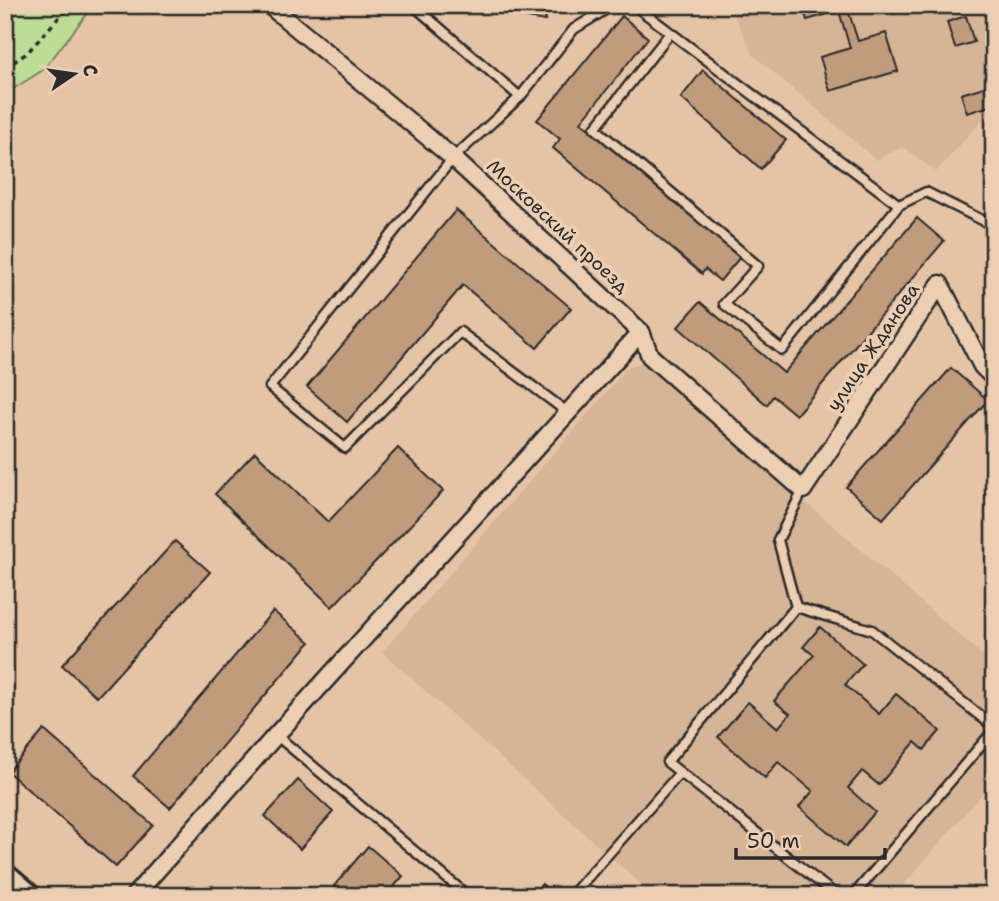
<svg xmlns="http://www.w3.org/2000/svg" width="999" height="901" font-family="'Shantell Sans',sans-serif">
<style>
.built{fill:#d6b597}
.green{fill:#bddd96;stroke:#748460;stroke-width:2}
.building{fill:#c19c7b;stroke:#2b2b2b;stroke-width:2}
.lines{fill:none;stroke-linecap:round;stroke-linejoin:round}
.service-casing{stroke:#2b2b2b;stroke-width:13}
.minor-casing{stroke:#2b2b2b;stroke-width:21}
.path{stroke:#2b2b2b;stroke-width:3.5;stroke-dasharray:5 5;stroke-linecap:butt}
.service{stroke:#eccfb3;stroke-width:8}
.minor{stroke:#eccfb3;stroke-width:16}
.labels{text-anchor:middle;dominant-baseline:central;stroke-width:7;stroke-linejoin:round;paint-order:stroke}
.street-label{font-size:19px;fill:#2b2b2b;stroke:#eccfb3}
</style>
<rect width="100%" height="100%" fill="#e5c4a6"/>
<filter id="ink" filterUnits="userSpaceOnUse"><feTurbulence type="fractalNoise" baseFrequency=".0143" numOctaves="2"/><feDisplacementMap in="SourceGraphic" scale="14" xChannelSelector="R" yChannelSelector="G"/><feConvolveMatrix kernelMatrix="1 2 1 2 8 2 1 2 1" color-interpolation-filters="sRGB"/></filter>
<g filter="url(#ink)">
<!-- built -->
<g class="built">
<polygon points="729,5 994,5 994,107 936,172 903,147 876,160 753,55"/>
<polygon points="644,362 994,665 994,780 894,896 654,896 382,652 628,367"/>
</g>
<!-- green -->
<polygon class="green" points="5,5 94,5 43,70 5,94"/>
<!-- building -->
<g class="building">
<polygon points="478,5 548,5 545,21 478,9"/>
<polygon points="802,5 863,5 848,10 858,41 886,33 898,71 830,91 820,57 850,48 839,11 807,20"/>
<polygon points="994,9 994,33 987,11"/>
<polygon points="622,16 648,38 581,122 740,257 720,281 705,269 702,274 553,148 560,139 537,120"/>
<polygon points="966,16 974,42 955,48 947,22"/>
<polygon points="703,70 786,140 761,169 681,98"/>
<polygon points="987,86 993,105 967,113 961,94"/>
<polygon points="456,210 571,308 537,348 463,285 347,422 307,387"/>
<polygon points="917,218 944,241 796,415 773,396 767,405 678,327 700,302 784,373"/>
<polygon points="951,368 988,400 883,519 846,487"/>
<polygon points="398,448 443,491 332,607 215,494 255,452 328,522"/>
<polygon points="175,541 210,572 97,697 62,665"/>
<polygon points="273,611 310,642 170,808 133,776"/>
<polygon points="820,627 863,664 845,685 879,714 896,694 940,731 924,750 915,742 879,785 862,771 848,788 875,812 846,847 799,807 813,791 778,762 765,778 718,737 748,702 778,728 790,714 774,701 814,655 803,647"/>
<polygon points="44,730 153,825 116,867 8,772"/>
<polygon points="298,780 333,812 300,849 265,816"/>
<polygon points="368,846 403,876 386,896 346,896 334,886"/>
<polygon points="542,884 555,896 532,896"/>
<polygon points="212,886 224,896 204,896"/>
</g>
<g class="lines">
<!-- service casing -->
<g class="service-casing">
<g id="service">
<polyline points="413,5 520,97"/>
<polyline points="634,5 899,205"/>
<polyline points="670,33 595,128 758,266 724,304 782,350 899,205 926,192 994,226"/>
<polyline points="567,412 460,332 345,448 270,387 453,158 520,97 574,29 613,5"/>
<polyline points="803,490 778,540 796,607 667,762 837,896"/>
<polyline points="796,607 872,630 994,727"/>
<polyline points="276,735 468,896"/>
<polyline points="571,896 679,774"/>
<polyline points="853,896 994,730"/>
</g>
</g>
<!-- minor casing -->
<g class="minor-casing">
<g id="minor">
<polyline points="269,5 453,158 641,332 650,356 803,490 940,284 982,366 994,378"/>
<polyline points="5,871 34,896"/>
<polyline points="134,896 276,735 641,332"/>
</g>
</g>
<!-- path -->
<polyline class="path" points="5,68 27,53 70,5"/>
<!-- service -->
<use href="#service" class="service"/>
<!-- minor -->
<use href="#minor" class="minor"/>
</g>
</g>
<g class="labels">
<!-- street labels -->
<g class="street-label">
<text transform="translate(558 226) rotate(43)">Московский проезд</text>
<text transform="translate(873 347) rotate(-56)">улица Жданова</text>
</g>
</g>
<!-- margin -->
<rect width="999" height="901" fill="none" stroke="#eccfb3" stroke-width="28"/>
<rect x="14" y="14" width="971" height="873" fill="none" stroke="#2b2b2b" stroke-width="2.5" filter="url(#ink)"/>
<!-- north arrow -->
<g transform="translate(74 74) rotate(77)" stroke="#eccfb3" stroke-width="5" paint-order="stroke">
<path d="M0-5L12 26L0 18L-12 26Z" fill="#2b2b2b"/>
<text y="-10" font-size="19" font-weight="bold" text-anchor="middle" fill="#2b2b2b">С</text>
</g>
<!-- scale -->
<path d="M736 848v10h149v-10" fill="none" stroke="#2b2b2b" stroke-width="3.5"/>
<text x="747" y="848" font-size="21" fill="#2b2b2b" stroke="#eccfb3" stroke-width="5" paint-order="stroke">50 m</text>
</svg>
